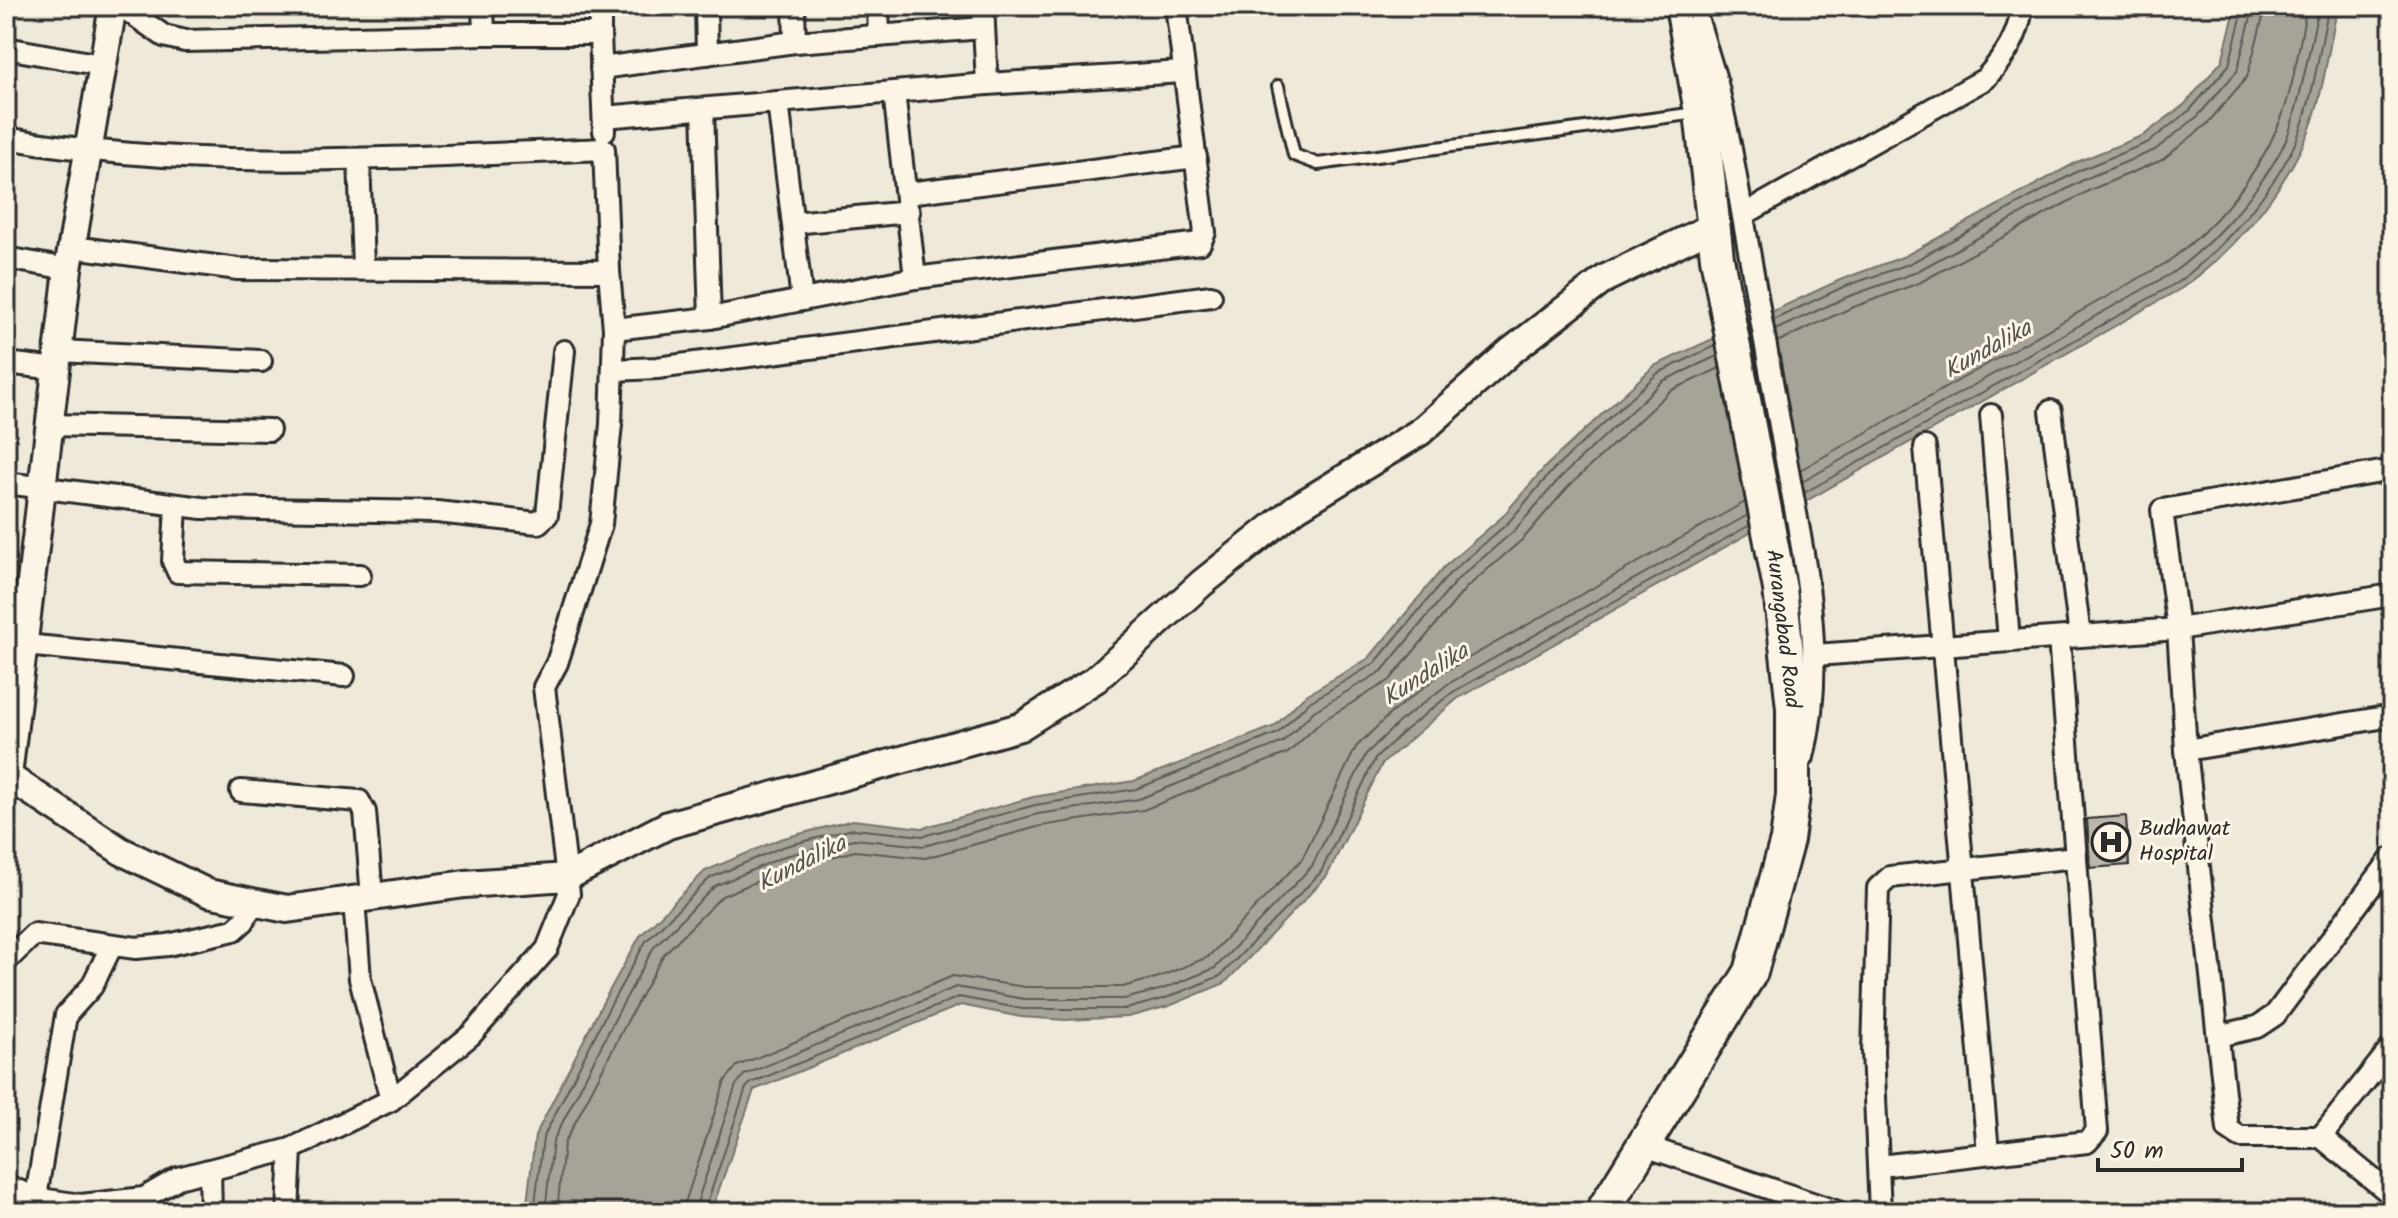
<svg xmlns="http://www.w3.org/2000/svg" width="2398" height="1218" font-family="Kalam,sans-serif">
<style>
.water{fill:#a6a399;stroke:#75736d;stroke-width:2}
.lines{fill:none;stroke-linecap:round;stroke-linejoin:round}
.shore{stroke:#5c5b57;stroke-width:2}
.building{fill:#bcb7ac;stroke:#2b2b2b;stroke-width:2}
.service-casing{stroke:#2b2b2b;stroke-width:16}
.minor-casing{stroke:#2b2b2b;stroke-width:26}
.tertiary-casing{stroke:#2b2b2b;stroke-width:32}
.primary-casing{stroke:#2b2b2b;stroke-width:38}
.service{stroke:#fcf5e5;stroke-width:10}
.minor{stroke:#fcf5e5;stroke-width:20}
.tertiary{stroke:#fcf5e5;stroke-width:26}
.primary{stroke:#fcf5e5;stroke-width:32}
.labels{text-anchor:middle;dominant-baseline:central;stroke-width:6;stroke-linejoin:round;paint-order:stroke}
.street-label{font-size:22px;fill:#2b2b2b;stroke:#fcf5e5}
.poi-label{font-size:22px;fill:#2b2b2b;stroke:#fcf5e5;text-anchor:start}
.water-label{font-size:24px;font-style:italic;fill:#565552;stroke:#fcf5e5}
</style>
<rect width="100%" height="100%" fill="#efe9da"/>
<filter id="ink" filterUnits="userSpaceOnUse"><feTurbulence type="fractalNoise" baseFrequency=".0125" numOctaves="2"/><feDisplacementMap in="SourceGraphic" scale="16" xChannelSelector="R" yChannelSelector="G"/><feConvolveMatrix kernelMatrix="1 2 1 2 8 2 1 2 1" color-interpolation-filters="sRGB"/></filter>
<g filter="url(#ink)">
<!-- water -->
<path class="water" d="M2236,6H2338C2329,44 2322,104 2306,138C2280,196 2233,252 2182,288L1457,699L1382,764L1327,876L1225,983L1169,1006L1128,1017L1066,1020L1021,1017L961,1005L754,1090L711,1212H526L535,1136L603,1002L640,936L705,871L780,839L853,820L922,828L1033,797L1134,781L1275,726L1303,697L1369,658L1444,567L1502,517L1546,466L1654,366L1840,280L1905,256L2077,162L2144,135L2185,104L2222,61Z"/>
<g class="lines">
<!-- shore -->
<g class="shore">
<polyline points="1773,320 1843,287 1909,264 2080,170 2149,142 2190,110 2229,65 2244,6"/>
<polyline points="1775,330 1847,297 1914,273 2085,179 2155,150 2198,116 2237,71 2254,6"/>
<polyline points="1777,342 1851,308 1919,283 2090,190 2162,160 2206,125 2247,77 2266,6"/>
<path d="M1800,470L2166,263C2212,231 2256,178 2278,126C2294,90 2299,44 2307,6"/>
<path d="M1802,482L2172,273C2213,244 2276,175 2291,126C2303,87 2310,46 2319,6"/>
<path d="M1804,493L2178,282C2221,251 2282,182 2300,131C2314,92 2320,47 2329,6"/>
<polyline points="534,1212 543,1138 610,1006 646,941 710,878 782,847 853,829 923,836 1035,805 1136,789 1278,733 1308,703 1375,663 1450,573 1508,523 1552,471 1658,373 1715,346"/>
<polyline points="545,1212 553,1141 619,1011 654,947 715,886 785,856 854,839 924,846 1038,814 1139,799 1283,742 1314,711 1382,671 1457,580 1515,530 1560,478 1663,381 1717,356"/>
<polyline points="557,1212 564,1144 630,1016 664,954 722,896 789,868 855,851 925,858 1041,826 1143,810 1288,753 1322,721 1390,680 1466,588 1523,539 1568,487 1670,391 1720,368"/>
<polyline points="682,1212 725,1081 737,1066 953,976 1025,987 1123,987 1159,977 1208,957 1302,859 1356,747 1391,713 1442,673 1745,502"/>
<polyline points="694,1212 736,1085 744,1075 956,987 1024,999 1124,999 1163,989 1215,968 1312,866 1366,754 1399,722 1448,684 1748,515"/>
<polyline points="704,1212 746,1088 751,1083 959,997 1023,1009 1126,1009 1166,998 1220,976 1321,872 1375,759 1405,730 1453,692 1750,525"/>
</g>
</g>
<!-- building -->
<polygon class="building" points="2126,816 2129,865 2090,868 2087,819"/>
<g class="lines">
<!-- service casing -->
<g class="service-casing">
<polyline id="service" points="1278,86 1294,155 1318,164 1696,113"/>
</g>
<!-- minor casing -->
<g class="minor-casing">
<g id="minor">
<polyline points="121,6 164,36 185,41 484,34"/>
<polyline points="483,6 484,34 600,34 604,131"/>
<polyline points="706,6 707,54"/>
<polyline points="794,6 795,42"/>
<polyline points="878,6 879,36"/>
<polyline points="983,6 987,84"/>
<path d="M1698,21L1717,83L1731,149C1748,247 1765,345 1783,443C1801,546 1829,653 1803,757"/>
<polyline points="600,34 600,6"/>
<polyline points="6,48 101,65"/>
<polyline points="601,68 795,42 984,28"/>
<polyline points="894,92 915,278"/>
<polyline points="778,102 802,300"/>
<polyline points="703,109 710,318"/>
<polyline points="604,117 987,84 1183,72"/>
<path d="M6,138C204,173 404,157 604,149L609,271L238,269L73,247"/>
<polyline points="359,159 363,267"/>
<polyline points="908,193 1196,157"/>
<path d="M1743,215L1985,79C2005,56 2019,37 2022,6"/>
<polyline points="793,223 909,212"/>
<polyline points="6,258 68,269"/>
<polyline points="614,329 710,318 915,278 1200,243 1205,232 1176,6"/>
<polyline points="59,351 261,361"/>
<polyline points="6,363 57,369"/>
<polyline points="613,370 657,368 1211,296"/>
<polyline points="2051,411 2080,636"/>
<polyline points="1991,415 2009,641"/>
<polyline points="50,425 269,430"/>
<polyline points="1925,447 1988,1152"/>
<polyline points="2392,470 2162,510 2178,629 2186,750 2392,716"/>
<polyline points="6,483 202,508 437,512 538,523 547,515 564,351"/>
<polyline points="176,506 173,561 178,572 360,575"/>
<polyline points="25,645 344,676"/>
<polyline points="1815,655 2178,629 2392,595"/>
<polyline points="2186,750 2228,1129 2240,1137 2321,1137"/>
<polyline points="241,791 359,801 365,812 372,897"/>
<polyline points="354,899 360,979 391,1100"/>
<polyline points="6,961 34,934 136,948 168,945 234,930 244,921 253,902"/>
<polyline points="2218,1036 2257,1027 2275,1015 2392,858"/>
<polyline points="2392,1047 2321,1137 2392,1195"/>
<polyline points="1645,1146 1838,1212"/>
<polyline points="1880,1166 2087,1142 2097,1131 2059,638"/>
<polyline points="210,1170 211,1212"/>
<polyline points="6,1186 41,1199 81,1205 144,1198 178,1178 291,1149 391,1100 471,1035 547,949 569,894 544,687 557,663 601,524 611,424 614,329 609,271"/>
<polyline points="36,1197 66,1015 92,986 112,945"/>
<polyline points="288,1212 291,1149"/>
<polyline points="1880,1212 1873,1051 1878,888 1890,877 2076,857"/>
</g>
</g>
<!-- tertiary casing -->
<g class="tertiary-casing">
<g id="tertiary">
<polyline points="6,775 121,851 208,893 287,909 465,884 567,877 668,825 1020,727 1096,679 1202,583 1296,508 1420,432 1511,351 1606,278 1716,225"/>
<polyline points="8,776 68,269 113,6"/>
</g>
</g>
<!-- primary casing -->
<g class="primary-casing">
<polyline id="primary" points="1602,1212 1751,972 1787,840 1793,795 1793,708 1780,589 1717,258 1701,112 1682,6"/>
</g>
<!-- service -->
<use href="#service" class="service"/>
<!-- minor -->
<use href="#minor" class="minor"/>
<!-- tertiary -->
<use href="#tertiary" class="tertiary"/>
<!-- primary -->
<use href="#primary" class="primary"/>
</g>
</g>
<!-- icons -->
<defs>
<g id="hospital-ring" transform="scale(2)"><circle r="9.5" fill="#fcf5e5" stroke="#2b2b2b" stroke-width="1.5"/><path d="M-5-5h3v3.5h4V-5h3V5h-3V1.5h-4V5h-3Z" fill="#2b2b2b"/></g>
</defs>
<g fill-rule="evenodd">
<use href="#hospital-ring" x="2111" y="842"/>
</g>
<g class="labels">
<!-- street labels -->
<g class="street-label">
<text transform="translate(1782 629) rotate(83)">Aurangabad Road</text>
</g>
<!-- poi labels -->
<g class="poi-label">
<text x="2139" y="829">Budhawat<tspan x="2139" dy="25">Hospital</tspan></text>
</g>
<!-- water labels -->
<g class="water-label">
<text transform="translate(1988 350) rotate(-29)">Kundalika</text>
<text transform="translate(1426 675) rotate(-32)">Kundalika</text>
<text transform="translate(802 864) rotate(-27)">Kundalika</text>
</g>
</g>
<!-- margin -->
<rect width="2398" height="1218" fill="none" stroke="#fcf5e5" stroke-width="32"/>
<rect x="16" y="16" width="2366" height="1186" fill="none" stroke="#2b2b2b" stroke-width="3" filter="url(#ink)"/>
<!-- scale -->
<path d="M2098 1158v12h144v-12" fill="none" stroke="#2b2b2b" stroke-width="4"/>
<text x="2110" y="1158" font-size="24" fill="#2b2b2b" stroke="#fcf5e5" stroke-width="6" paint-order="stroke">50 m</text>
</svg>
